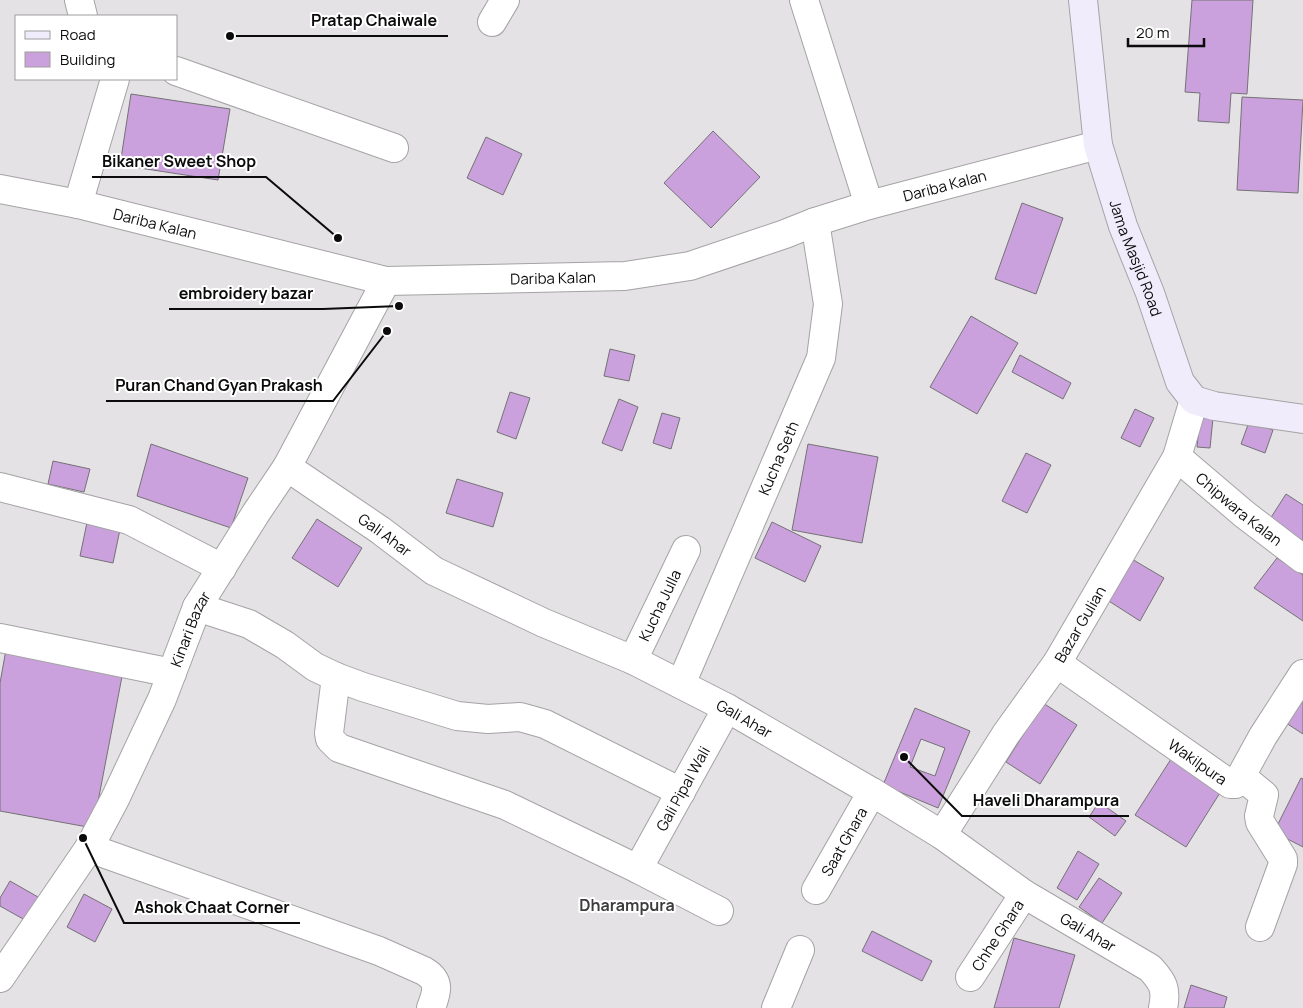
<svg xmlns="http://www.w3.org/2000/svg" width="1303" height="1008" font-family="Manrope,sans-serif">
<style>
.building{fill:#cba1dd;stroke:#747275;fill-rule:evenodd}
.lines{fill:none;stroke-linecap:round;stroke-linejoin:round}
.street-casing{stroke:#a5a3a5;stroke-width:30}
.secondary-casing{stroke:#a5a3a5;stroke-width:30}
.street{stroke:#fff;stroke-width:28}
.secondary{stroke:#f0ecfb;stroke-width:28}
.labels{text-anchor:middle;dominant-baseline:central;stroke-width:4;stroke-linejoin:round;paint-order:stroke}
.street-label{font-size:15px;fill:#0c0b0c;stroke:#fff}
.neighbourhood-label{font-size:16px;font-weight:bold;fill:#3e3c3e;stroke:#fff}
.leader{fill:none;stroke:#0c0b0c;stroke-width:2}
.callout-dot{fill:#0c0b0c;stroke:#fff;stroke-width:2}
.callout-label{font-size:16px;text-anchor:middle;font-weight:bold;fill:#0c0b0c;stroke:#fff;stroke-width:4;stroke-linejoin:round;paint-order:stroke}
</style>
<rect width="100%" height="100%" fill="#e4e2e4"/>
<!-- building -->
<g class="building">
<polygon points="1192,0 1253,0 1247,94 1231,93 1229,123 1198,121 1200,93 1185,92"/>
<polygon points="131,94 230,109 218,180 120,165"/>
<polygon points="1242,97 1303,100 1298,193 1237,190"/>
<polygon points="713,131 760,177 711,228 664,183"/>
<polygon points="486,137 522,154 503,195 467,178"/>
<polygon points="1022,203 1063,218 1036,294 995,279"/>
<polygon points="971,316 1018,343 977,414 930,387"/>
<polygon points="610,349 635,355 629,381 604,376"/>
<polygon points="1020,355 1071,383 1063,399 1012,372"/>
<polygon points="510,392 530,398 516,439 497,432"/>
<polygon points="619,399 638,407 622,451 602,443"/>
<polygon points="1201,407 1214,408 1210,448 1197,447"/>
<polygon points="1135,409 1154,418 1140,447 1121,438"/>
<polygon points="662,413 680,418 671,449 653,443"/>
<polygon points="1249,422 1273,430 1265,453 1241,444"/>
<polygon points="151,444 248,478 231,528 137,496"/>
<polygon points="808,444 878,457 862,543 792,530"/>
<polygon points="1026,453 1051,465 1027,513 1002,501"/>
<polygon points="53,461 90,469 84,492 48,484"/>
<polygon points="457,479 503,493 493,527 446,513"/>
<polygon points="1286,494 1303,505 1303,541 1270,519"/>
<polygon points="89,513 122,520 113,563 80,556"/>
<polygon points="317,519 362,548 338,587 292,558"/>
<polygon points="772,522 821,546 805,582 755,558"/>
<polygon points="1125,555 1164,578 1140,621 1101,596"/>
<polygon points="1277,558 1303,575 1303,621 1254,588"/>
<polygon points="7,644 124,666 93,828 0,811 0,683"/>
<polygon points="1303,689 1303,734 1283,721"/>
<polygon points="1043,703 1077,725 1040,784 1006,762"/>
<path d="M915,708L970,731L938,808L883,785ZM921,739L945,748L935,776L910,767Z"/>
<polygon points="1173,756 1223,788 1186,847 1135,815"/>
<polygon points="1301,778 1303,779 1303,847 1274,832"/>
<polygon points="1099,802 1126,821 1115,836 1089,817"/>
<polygon points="1078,851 1099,864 1077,900 1057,888"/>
<polygon points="1099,878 1122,893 1102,923 1079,907"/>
<polygon points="10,881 45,901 32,924 0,906 0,898"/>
<polygon points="84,894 112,909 95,942 67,927"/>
<polygon points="872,931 932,961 922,981 862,951"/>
<polygon points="1014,938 1075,955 1059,1008 994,1008"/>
<polygon points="1191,985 1227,997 1224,1008 1184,1008"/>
</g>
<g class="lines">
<!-- street casing -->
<g class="street-casing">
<g id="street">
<polyline points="79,0 83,16"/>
<polyline points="804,0 869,205"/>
<polyline points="492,22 505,0"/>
<polyline points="176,71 394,148"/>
<path id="s1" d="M0,189L78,204L386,281L625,276L690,266L785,234L815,222L869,205L1098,145"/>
<polyline points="78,204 115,79"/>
<path id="s2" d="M1177,457L1244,514L1303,559"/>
<path id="s3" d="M287,467L380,530L434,571L544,623L633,660L727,708L872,792L942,835L1024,894L1150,968C1163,982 1167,989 1163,1008"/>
<polyline points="0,487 129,520 222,568"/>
<polyline points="197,607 249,624 285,645 315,667 336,677 363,687 457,716 488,719 520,717 545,724 681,792"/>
<polyline points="0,638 172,673"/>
<path id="s4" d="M633,660L686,550"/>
<path id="s5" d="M1057,663L1230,784H1235L1241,776L1263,736L1303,674"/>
<polyline points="336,677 329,733 330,739 339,748 505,805 638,869 719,911"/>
<path id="s6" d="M681,684L821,358L828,304L815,222"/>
<polyline points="1241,776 1264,795 1259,816 1260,822 1283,859 1283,864 1260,927"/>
<path id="s7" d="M942,835L1006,734L1057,663L1177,457L1194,400"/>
<path d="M89,848L379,951L424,971C441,981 437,992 431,1008"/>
<path id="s8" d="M638,869L727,708"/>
<path id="s9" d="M816,890L872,792"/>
<path id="s10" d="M970,977L1024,894"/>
<path id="s11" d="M0,978L89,848L115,799L162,699L197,607L256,513L287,467L386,281"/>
<polyline points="776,1008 800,950"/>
</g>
</g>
<!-- secondary casing -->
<g class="secondary-casing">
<g id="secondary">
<path id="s12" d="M1083,0L1098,145L1123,226L1150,293L1180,382L1194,400L1214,406L1303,419"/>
</g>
</g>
<!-- street -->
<use href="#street" class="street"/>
<!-- secondary -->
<use href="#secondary" class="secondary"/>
</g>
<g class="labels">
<!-- street labels -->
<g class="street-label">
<text stroke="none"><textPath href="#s1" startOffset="969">Dariba Kalan</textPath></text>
<text stroke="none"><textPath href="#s1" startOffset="159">Dariba Kalan</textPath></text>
<text stroke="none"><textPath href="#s12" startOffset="265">Jama Masjid Road</textPath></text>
<text stroke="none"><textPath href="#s1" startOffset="564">Dariba Kalan</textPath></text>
<text stroke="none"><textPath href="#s6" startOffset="246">Kucha Seth</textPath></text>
<text stroke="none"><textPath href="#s2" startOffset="81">Chipwara Kalan</textPath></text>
<text stroke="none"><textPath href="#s3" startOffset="119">Gali Ahar</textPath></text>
<text stroke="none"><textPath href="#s4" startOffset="61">Kucha Julla</textPath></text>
<text stroke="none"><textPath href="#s7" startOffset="252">Bazar Gulian</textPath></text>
<text stroke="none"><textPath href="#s11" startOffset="399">Kinari Bazar</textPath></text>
<text stroke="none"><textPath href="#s3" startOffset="524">Gali Ahar</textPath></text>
<text stroke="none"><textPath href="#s5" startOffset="172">Wakilpura</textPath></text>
<text stroke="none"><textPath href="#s8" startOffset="92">Gali Pipal Wali</textPath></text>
<text stroke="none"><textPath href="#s9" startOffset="56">Saat Ghara</textPath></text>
<text stroke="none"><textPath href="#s3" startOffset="929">Gali Ahar</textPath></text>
<text stroke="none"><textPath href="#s10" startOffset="50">Chhe Ghara</textPath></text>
</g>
<!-- neighbourhood labels -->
<g class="neighbourhood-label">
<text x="627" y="905">Dharampura</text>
</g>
</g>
<!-- callouts -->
<path class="leader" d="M230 36L301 36H448M338 238L266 177H92M399 306L323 309H169M387 331L333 401H106M904 757L962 816H1129M83 838L124 923H300"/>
<g class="callout-dot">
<circle cx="230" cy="36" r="5"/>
<circle cx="338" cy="238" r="5"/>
<circle cx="399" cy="306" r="5"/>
<circle cx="387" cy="331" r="5"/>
<circle cx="904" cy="757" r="5"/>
<circle cx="83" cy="838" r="5"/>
</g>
<g class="callout-label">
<text x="374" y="26">Pratap Chaiwale</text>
<text x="179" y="167">Bikaner Sweet Shop</text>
<text x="246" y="299">embroidery bazar</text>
<text x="219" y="391">Puran Chand Gyan Prakash</text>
<text x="1046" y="806">Haveli Dharampura</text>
<text x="212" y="913">Ashok Chaat Corner</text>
</g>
<!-- legend -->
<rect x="15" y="15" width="162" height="65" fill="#ffffff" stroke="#9e9d9e"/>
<rect x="25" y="31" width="25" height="8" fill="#f0ecfb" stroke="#9e9d9e"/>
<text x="60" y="40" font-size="15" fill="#0c0b0c">Road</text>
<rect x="25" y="52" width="25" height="15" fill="#cba1dd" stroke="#9e9d9e"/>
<text x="60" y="65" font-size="15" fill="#0c0b0c">Building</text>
<!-- scale -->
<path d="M1128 38v8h76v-8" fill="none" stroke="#0c0b0c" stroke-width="2.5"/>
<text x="1136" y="38" font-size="15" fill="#0c0b0c" stroke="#ffffff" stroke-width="4" paint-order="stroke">20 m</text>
</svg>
